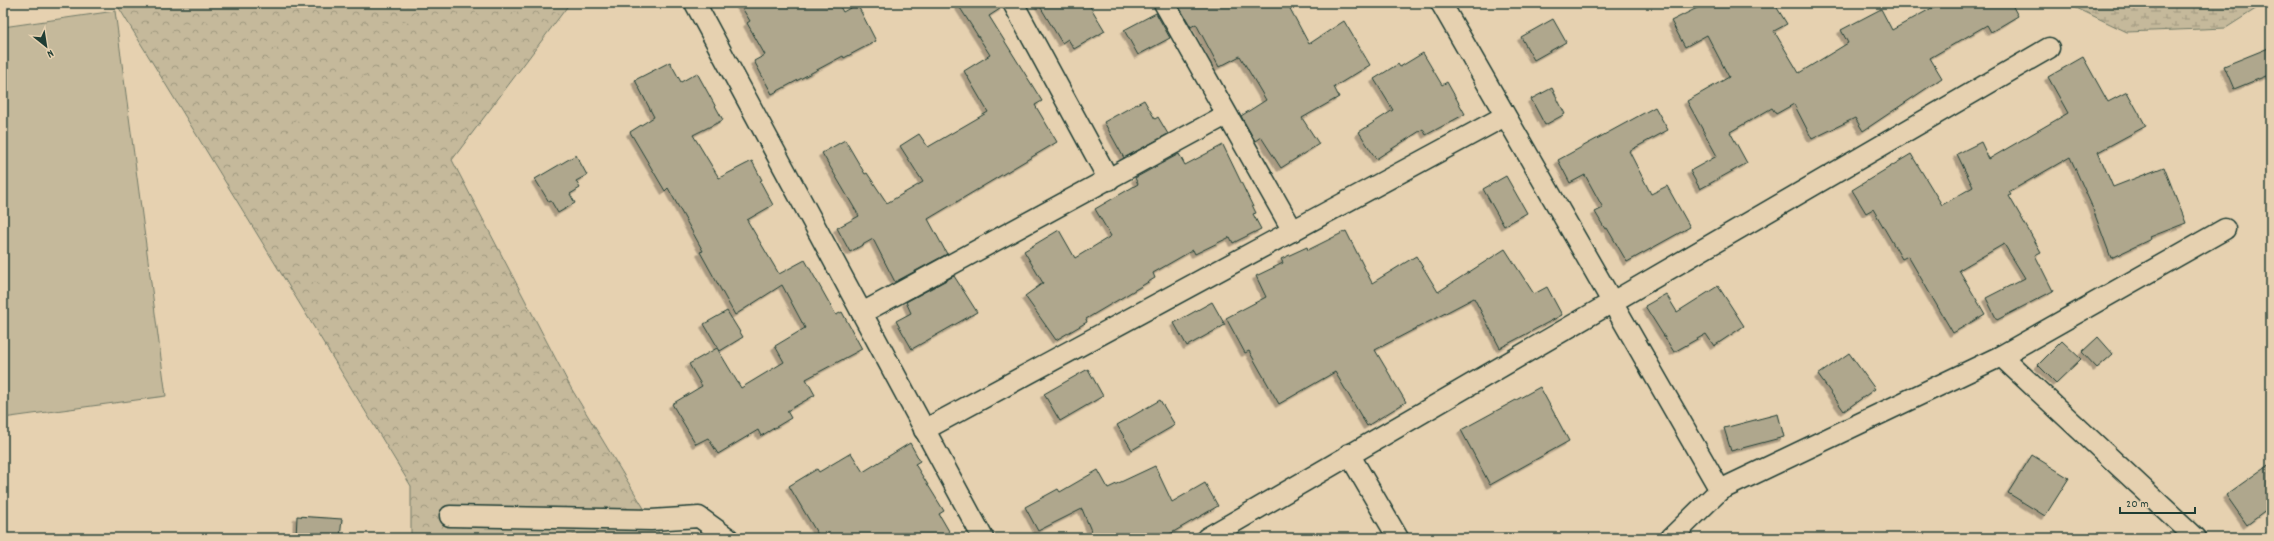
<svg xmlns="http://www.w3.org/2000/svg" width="2274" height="541" font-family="Dekko,sans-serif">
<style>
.forest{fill:url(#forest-crowns);stroke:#727b68}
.wetland{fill:url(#wetland-marsh);stroke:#727b68}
.park{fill:#c5b99b;stroke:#727b68}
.building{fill:#afa78d;stroke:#1f3d34;filter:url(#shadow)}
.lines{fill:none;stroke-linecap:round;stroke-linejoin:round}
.street-casing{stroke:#1f3d34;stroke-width:23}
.street{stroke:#e6d1b0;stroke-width:20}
</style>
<defs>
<pattern id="forest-crowns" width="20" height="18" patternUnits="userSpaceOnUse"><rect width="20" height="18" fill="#c5b99b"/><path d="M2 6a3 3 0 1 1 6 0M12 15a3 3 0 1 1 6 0" fill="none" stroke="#9f987f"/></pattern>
<pattern id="wetland-marsh" width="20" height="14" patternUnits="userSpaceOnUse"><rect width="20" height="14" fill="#c5b99b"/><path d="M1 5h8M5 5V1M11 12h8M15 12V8" fill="none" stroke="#9f987f"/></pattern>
<filter id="shadow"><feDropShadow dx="-3.5" dy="3.5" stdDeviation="0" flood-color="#0004"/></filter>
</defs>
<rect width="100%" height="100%" fill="#e6d1b0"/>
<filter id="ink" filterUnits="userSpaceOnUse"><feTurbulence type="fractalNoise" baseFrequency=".025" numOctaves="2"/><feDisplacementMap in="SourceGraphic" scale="8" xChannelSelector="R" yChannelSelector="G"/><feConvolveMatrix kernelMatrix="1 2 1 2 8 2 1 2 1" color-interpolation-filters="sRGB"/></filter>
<g filter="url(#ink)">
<!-- forest -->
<polygon class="forest" points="116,3 570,3 452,160 571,388 662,538 411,538 411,486"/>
<!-- wetland -->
<polygon class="wetland" points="2066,3 2265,3 2226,28 2127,32"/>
<!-- park -->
<polygon class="park" points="115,11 166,396 3,418 3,27"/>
<!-- building -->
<g class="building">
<polygon points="739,3 838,3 843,12 857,4 876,41 844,58 843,56 772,94 754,61 765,55 747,23 750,21"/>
<polygon points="957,3 1002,3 1003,7 989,16 1042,101 1035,105 1057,142 928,219 947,254 895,282 873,239 850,252 837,228 859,216 822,153 845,140 865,174 867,173 887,203 923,182 900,146 919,134 928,147 988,112 964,71 990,55"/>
<polygon points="1038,3 1088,3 1105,31 1074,49 1068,39 1062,43"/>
<polygon points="1177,3 1287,3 1309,44 1344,21 1370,65 1334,87 1339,97 1302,118 1319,144 1281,168 1261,137 1255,141 1241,116 1266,100 1240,56 1219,67 1196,24 1191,27"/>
<polygon points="1707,3 1774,3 1787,24 1774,31 1799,73 1848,43 1841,30 1881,9 1892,30 1941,3 2011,3 2018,16 1991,32 1987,25 1930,58 1942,78 1863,131 1855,118 1812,139 1794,104 1776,114 1772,108 1730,132 1747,163 1700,189 1690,171 1717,156 1687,101 1729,77 1707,35 1685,47 1671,21"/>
<polygon points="1156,13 1170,38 1138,55 1124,30"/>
<polygon points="1553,19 1566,42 1534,60 1521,37"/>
<polygon points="2271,47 2271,74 2234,89 2224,66"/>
<polygon points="1423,53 1442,85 1447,82 1465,114 1426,135 1423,129 1376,159 1359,132 1393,110 1374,79 1398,64 1400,67"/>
<polygon points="2083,57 2108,102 2127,92 2146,126 2098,152 2113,187 2164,167 2186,223 2150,237 2151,239 2111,258 2091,204 2070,157 2009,192 2011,195 2009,196 2041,252 2035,255 2053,291 1997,320 1986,298 2025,278 2004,244 1959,270 1985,314 1953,333 1908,256 1902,259 1873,209 1866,213 1852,190 1911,154 1942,205 1973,187 1957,154 1981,142 1989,159 2068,113 2048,77"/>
<polygon points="670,62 681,82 697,73 723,120 693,135 719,178 752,161 762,180 760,181 773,205 747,220 779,274 805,260 836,315 842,312 862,349 806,379 815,395 787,411 791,418 761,436 758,430 718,454 708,438 696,444 672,404 702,386 689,364 717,348 741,388 784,362 775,346 805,328 782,285 735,315 700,252 703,251 668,188 665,191 630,132 654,117 635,80"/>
<polygon points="1552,88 1565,114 1545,125 1531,99"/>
<polygon points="1144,100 1155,119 1158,117 1168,134 1124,158 1104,122"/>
<polygon points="1655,107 1668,130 1629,151 1651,194 1667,186 1690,227 1627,262 1607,228 1605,229 1595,212 1603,208 1585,175 1570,183 1558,160"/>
<polygon points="1223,145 1256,213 1253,214 1261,229 1233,243 1230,237 1195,254 1193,250 1153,273 1155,278 1086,319 1087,322 1056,340 1025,296 1043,283 1024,251 1059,230 1075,258 1111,236 1095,209 1138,184 1135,178 1179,154 1185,165"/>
<polygon points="576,155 587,175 576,181 580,188 570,194 575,203 558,213 551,201 549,202 535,179"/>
<polygon points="1506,176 1527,213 1504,226 1483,189"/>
<polygon points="1346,231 1372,283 1416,256 1438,292 1505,249 1534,294 1547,287 1562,315 1500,348 1474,298 1375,350 1406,402 1367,426 1335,372 1279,404 1249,351 1245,353 1226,318 1266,297 1256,276 1283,263 1281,259 1307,247 1308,250"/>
<polygon points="954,276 977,312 912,349 896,321 911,313 906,302"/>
<polygon points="1718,286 1744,326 1714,346 1706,334 1674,352 1645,306 1666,294 1677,312"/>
<polygon points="1212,302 1225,325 1187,346 1174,323"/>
<polygon points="727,311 743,337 720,351 704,324"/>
<polygon points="2098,337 2113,354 2097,368 2082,352"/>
<polygon points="2062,341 2081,359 2056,383 2038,365"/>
<polygon points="1849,353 1875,389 1844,411 1818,375"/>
<polygon points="1088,369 1103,396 1060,421 1044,394"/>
<polygon points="1540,387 1569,441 1490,485 1461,430"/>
<polygon points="1160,400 1175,425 1132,450 1117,425"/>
<polygon points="1778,414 1784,437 1731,451 1724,428"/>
<polygon points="910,443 920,461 915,464 944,511 939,514 953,538 820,538 789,486 817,469 819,472 851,453 863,472"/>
<polygon points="2032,455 2069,478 2045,516 2008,493"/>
<polygon points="2271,463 2271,507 2247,525 2226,495"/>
<polygon points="1155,466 1172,502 1205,483 1218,506 1163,538 1094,538 1082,509 1038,531 1025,507 1058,489 1060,492 1098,470 1108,488"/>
<polygon points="297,516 342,519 340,538 296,538"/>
</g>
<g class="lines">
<!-- street casing -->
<g class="street-casing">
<g id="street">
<polyline points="695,3 983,538"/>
<polyline points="1013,3 1109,180"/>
<polyline points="1164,3 1293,231"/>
<polyline points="1441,3 1720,490"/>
<polyline points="862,313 1226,115"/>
<polyline points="2001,356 2225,229"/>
<polyline points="924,430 1505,116"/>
<polyline points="1349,454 1398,538"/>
<polyline points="450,516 651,520 699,517 728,538"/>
<polyline points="1207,538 2049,48"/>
<polyline points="1671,538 1720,490 2001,356 2196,538"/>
</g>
</g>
<!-- street -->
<use href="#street" class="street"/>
</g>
</g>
<!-- margin -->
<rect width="2274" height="541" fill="none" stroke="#e6d1b0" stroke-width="16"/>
<rect x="8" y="8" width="2258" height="525" fill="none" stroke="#1f3d34" stroke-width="1.5" filter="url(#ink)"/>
<!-- north arrow -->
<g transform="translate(46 46) rotate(150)" stroke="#e6d1b0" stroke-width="3" paint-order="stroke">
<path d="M0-3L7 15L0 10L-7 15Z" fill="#1f3d34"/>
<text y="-6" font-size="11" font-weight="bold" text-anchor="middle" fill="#1f3d34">N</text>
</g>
<!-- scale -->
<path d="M2120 507v6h75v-6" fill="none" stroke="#1f3d34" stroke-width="2"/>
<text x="2126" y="507" font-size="12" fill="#1f3d34" stroke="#e6d1b0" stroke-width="3" paint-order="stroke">20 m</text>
</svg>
